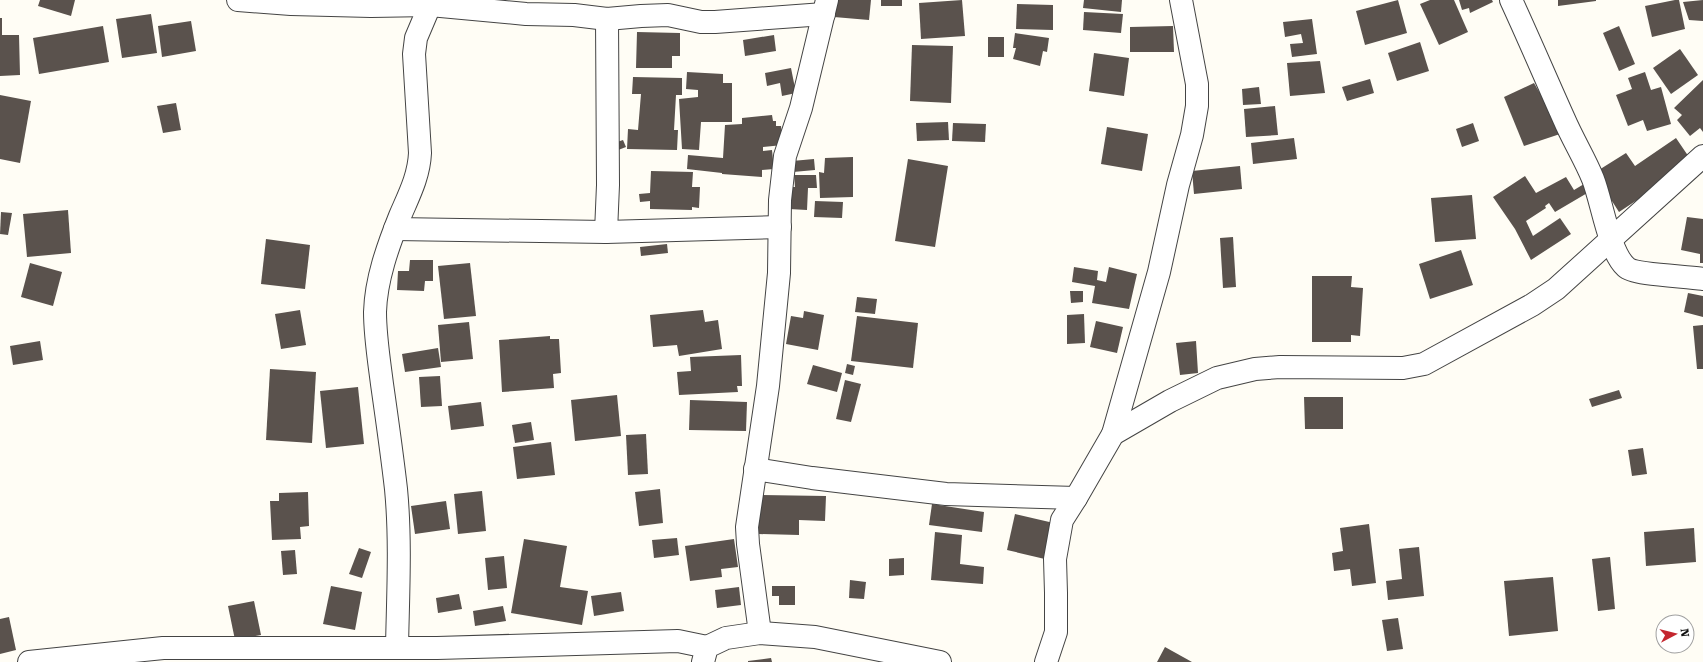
<svg xmlns="http://www.w3.org/2000/svg" width="1703" height="662" font-family="'Roboto Serif',serif">
<style>
.building{fill:#5a524d}
.lines{fill:none;stroke-linecap:round;stroke-linejoin:round}
.minor-casing{stroke:#444;stroke-width:24}
.minor{stroke:#fff;stroke-width:22}
</style>
<rect width="100%" height="100%" fill="#fffdf5"/>
<!-- building -->
<g class="building">
<polygon points="40,0 75,0 71,16 38,6"/>
<polygon points="835,0 871,0 869,20 834,17"/>
<rect x="881" y="0" width="21" height="6"/>
<polygon points="962,0 965,36 921,39 919,3"/>
<polygon points="1084,0 1122,0 1121,12 1083,8"/>
<polygon points="1398,0 1407,33 1365,45 1356,11"/>
<polygon points="1430,0 1454,0 1468,32 1439,45 1420,4"/>
<polygon points="1459,0 1492,0 1493,2 1470,13 1469,8 1462,10"/>
<polygon points="1558,0 1596,0 1596,1 1558,6"/>
<polygon points="1675,0 1679,0 1685,29 1652,37 1645,6"/>
<polygon points="1703,0 1703,21 1689,20 1683,2"/>
<polygon points="1017,4 1053,5 1053,30 1016,29"/>
<polygon points="1084,12 1123,14 1121,33 1083,30"/>
<polygon points="151,14 157,53 122,58 116,19"/>
<polygon points="0,18 2,18 2,35 19,35 20,75 0,76"/>
<polygon points="1312,19 1317,54 1292,57 1290,44 1303,43 1301,34 1285,37 1283,22"/>
<polygon points="191,21 196,51 162,57 158,26"/>
<polygon points="103,26 109,62 39,74 33,38"/>
<polygon points="1173,26 1174,52 1130,52 1130,27"/>
<polygon points="1619,26 1635,64 1619,71 1603,33"/>
<polygon points="637,32 680,33 680,56 672,56 672,68 636,68"/>
<polygon points="1015,33 1049,38 1047,52 1043,51 1040,66 1013,59 1016,48 1013,48"/>
<polygon points="774,35 776,51 745,56 743,40"/>
<rect x="988" y="37" width="16" height="20"/>
<polygon points="1420,42 1429,71 1397,81 1388,53"/>
<polygon points="912,45 953,46 951,103 910,101"/>
<polygon points="1680,49 1698,75 1671,94 1653,68"/>
<polygon points="1094,53 1129,58 1124,96 1089,91"/>
<polygon points="1320,61 1325,93 1290,96 1287,63"/>
<polygon points="791,68 796,93 782,96 780,83 767,86 765,73"/>
<polygon points="687,72 723,74 723,83 732,83 732,122 701,122 699,150 682,149 679,99 698,97 698,90 686,89"/>
<polygon points="1645,72 1651,90 1661,87 1671,124 1647,131 1643,120 1628,126 1616,95 1632,89 1628,78"/>
<polygon points="633,77 682,78 682,95 676,95 674,130 678,130 677,150 627,149 628,129 638,130 641,94 632,94"/>
<polygon points="1370,79 1374,93 1347,101 1342,87"/>
<polygon points="1703,80 1703,132 1700,128 1690,136 1677,120 1682,115 1674,108"/>
<polygon points="1534,83 1563,133 1524,146 1504,97"/>
<polygon points="1259,87 1261,104 1243,105 1242,89"/>
<polygon points="0,95 31,101 20,163 0,159"/>
<polygon points="176,103 181,130 163,133 157,106"/>
<polygon points="1275,106 1278,135 1246,137 1244,109"/>
<polygon points="772,115 773,121 776,121 776,126 781,126 783,145 763,147 763,151 772,150 774,169 762,170 762,177 722,174 722,173 687,169 688,155 723,158 725,125 742,124 742,118"/>
<polygon points="948,122 949,140 917,141 916,123"/>
<polygon points="953,123 986,124 985,142 952,141"/>
<polygon points="1473,123 1479,141 1462,147 1456,129"/>
<polygon points="1107,127 1148,134 1142,171 1101,164"/>
<polygon points="1294,138 1297,159 1253,164 1251,143"/>
<polygon points="1676,138 1693,163 1619,212 1594,173 1626,153 1635,166"/>
<polygon points="623,140 626,147 613,152 611,144"/>
<polygon points="853,157 853,197 820,198 819,172 824,173 825,158"/>
<polygon points="814,159 815,170 793,172 792,161"/>
<polygon points="908,159 948,166 935,247 895,241"/>
<polygon points="1240,166 1242,189 1194,194 1192,171"/>
<polygon points="651,171 693,172 692,187 700,187 699,208 692,207 692,210 650,209 650,201 640,202 639,194 650,193"/>
<polygon points="794,175 816,175 817,188 808,188 807,210 789,209 789,187 795,187"/>
<polygon points="1525,176 1536,193 1566,177 1574,190 1584,184 1589,192 1555,212 1549,203 1545,206 1546,208 1526,221 1533,236 1560,218 1571,234 1531,260 1515,229 1493,197"/>
<polygon points="1472,195 1476,239 1435,242 1431,198"/>
<polygon points="815,201 843,202 842,218 814,217"/>
<polygon points="68,210 71,253 27,257 23,214"/>
<polygon points="1,212 12,213 8,235 0,234"/>
<polygon points="1687,217 1703,219 1703,263 1700,263 1700,254 1681,250"/>
<polygon points="1233,237 1236,287 1223,288 1220,238"/>
<polygon points="266,239 310,245 305,289 261,284"/>
<polygon points="667,244 668,253 641,256 640,247"/>
<polygon points="1461,250 1473,285 1430,299 1419,264"/>
<polygon points="410,260 433,260 433,281 425,281 424,291 397,290 398,271 409,271"/>
<polygon points="30,263 62,272 53,306 21,297"/>
<polygon points="470,263 476,316 444,319 438,266"/>
<polygon points="1074,267 1098,271 1097,280 1106,282 1109,267 1137,274 1129,309 1092,303 1095,286 1072,282"/>
<polygon points="1312,276 1352,276 1351,287 1363,288 1360,336 1351,335 1351,342 1312,342"/>
<polygon points="1070,291 1083,291 1083,302 1071,303"/>
<polygon points="1688,293 1703,296 1703,317 1684,312"/>
<polygon points="857,297 877,299 875,314 855,312"/>
<polygon points="300,310 306,345 281,349 275,314"/>
<polygon points="703,310 705,322 718,320 722,349 679,356 677,345 653,347 650,315"/>
<polygon points="804,311 824,315 818,350 786,344 791,316 803,318"/>
<polygon points="1084,314 1085,343 1067,344 1067,315"/>
<polygon points="857,316 918,323 913,368 851,361"/>
<polygon points="1096,321 1123,327 1117,353 1090,347"/>
<polygon points="469,322 473,359 441,362 438,325"/>
<polygon points="1703,325 1703,369 1697,369 1693,326"/>
<polygon points="550,336 550,339 559,339 561,373 553,374 554,388 502,392 499,340"/>
<polygon points="40,341 43,360 13,365 10,346"/>
<polygon points="1196,341 1198,373 1180,375 1176,343"/>
<polygon points="438,348 441,367 405,372 402,354"/>
<polygon points="741,355 742,386 737,386 738,392 679,395 677,372 691,371 690,357"/>
<polygon points="847,364 855,366 853,375 845,373"/>
<polygon points="813,365 842,373 837,392 807,384"/>
<polygon points="270,369 316,372 312,443 266,440"/>
<polygon points="440,376 442,406 421,407 419,377"/>
<polygon points="845,380 861,384 851,422 836,419"/>
<polygon points="358,387 364,444 326,448 320,391"/>
<polygon points="1619,390 1622,398 1592,407 1589,399"/>
<polygon points="617,395 621,436 575,441 571,400"/>
<polygon points="1304,397 1343,397 1343,429 1305,429"/>
<polygon points="690,400 747,402 746,431 689,430"/>
<polygon points="481,402 484,426 451,430 448,406"/>
<polygon points="531,422 534,440 515,443 512,425"/>
<polygon points="646,434 648,474 628,475 626,435"/>
<polygon points="551,442 555,475 517,479 513,447"/>
<polygon points="1643,448 1647,474 1632,476 1628,450"/>
<polygon points="660,489 663,523 639,526 635,492"/>
<polygon points="482,491 486,531 458,534 454,494"/>
<polygon points="308,492 309,526 300,527 301,539 272,540 270,501 279,501 279,493"/>
<polygon points="759,495 826,496 825,521 799,520 799,535 759,534"/>
<polygon points="446,501 450,529 415,534 411,506"/>
<polygon points="932,504 984,512 982,532 929,525"/>
<polygon points="1015,514 1058,524 1049,560 1007,550"/>
<polygon points="1369,524 1376,583 1352,586 1350,569 1334,571 1332,553 1343,551 1340,528"/>
<polygon points="1694,528 1696,562 1646,566 1644,532"/>
<polygon points="935,532 962,535 960,564 984,567 983,584 931,580"/>
<polygon points="677,538 679,555 654,558 652,540"/>
<polygon points="524,539 567,546 560,587 588,591 582,625 511,613"/>
<polygon points="734,539 738,567 721,569 722,577 690,581 685,546"/>
<polygon points="1419,547 1424,596 1388,600 1386,581 1402,579 1399,549"/>
<polygon points="359,548 371,552 362,578 349,574"/>
<polygon points="295,550 297,574 283,575 281,551"/>
<polygon points="504,556 507,588 488,590 485,558"/>
<polygon points="1610,557 1615,609 1598,611 1592,559"/>
<polygon points="904,558 904,575 889,576 889,559"/>
<polygon points="1553,577 1558,631 1509,636 1504,581"/>
<polygon points="850,580 866,582 864,599 849,598"/>
<polygon points="331,586 362,592 355,630 323,624"/>
<polygon points="772,586 795,586 795,605 779,605 779,596 772,596"/>
<polygon points="739,587 741,605 717,608 715,590"/>
<polygon points="621,592 624,611 594,616 591,596"/>
<polygon points="459,594 462,609 438,613 436,598"/>
<polygon points="254,601 261,635 235,640 228,606"/>
<polygon points="503,606 506,621 475,626 473,611"/>
<polygon points="9,617 16,650 0,654 0,619"/>
<polygon points="1398,618 1403,649 1387,651 1382,620"/>
<polygon points="1165,647 1192,662 1157,662"/>
<polygon points="771,658 772,662 748,662 748,661"/>
</g>
<g class="lines">
<!-- minor casing -->
<g class="minor-casing">
<g id="minor">
<polyline points="238,0 291,4 371,6 430,5 526,14 574,15 607,19 641,16 668,15 701,22 715,22 824,14"/>
<path d="M1511,0C1529,39 1546,79 1564,119C1573,140 1585,159 1593,179C1602,202 1609,252 1626,267C1634,275 1687,276 1703,279"/>
<polyline points="395,229 606,232 780,227"/>
<polyline points="606,232 608,185 607,19"/>
<polyline points="1113,434 1159,272 1178,185 1192,135 1197,106 1197,84 1181,0"/>
<polyline points="755,469 812,478 946,494 1076,498"/>
<polyline points="760,633 748,544 747,527 768,386 779,273 780,200 785,156 801,108 827,0"/>
<path d="M397,647C398,595 401,541 396,489C392,454 387,419 382,384C379,360 375,336 375,312C376,279 388,246 400,216C409,195 419,176 420,153L414,54L416,38L430,5"/>
<polyline points="29,662 163,648 437,648 678,641 707,647"/>
<polyline points="703,662 707,647 726,638 760,633 815,637 940,662"/>
<polyline points="1046,662 1056,632 1056,593 1055,559 1062,520 1076,498 1113,434 1170,401 1217,378 1255,369 1280,367 1403,368 1424,364 1532,305 1556,289 1703,156"/>
</g>
</g>
<!-- minor -->
<use href="#minor" class="minor"/>
</g>
<!-- north arrow -->
<g transform="translate(1675 634) rotate(83)"><circle r="19" fill="#ffffff" stroke="#a0a0a0"/>
<path d="M0-3L7 15L0 10L-7 15Z" fill="#c4262e"/>
<text y="-6" font-size="11" font-weight="bold" text-anchor="middle" fill="#111111">N</text>
</g>
</svg>
